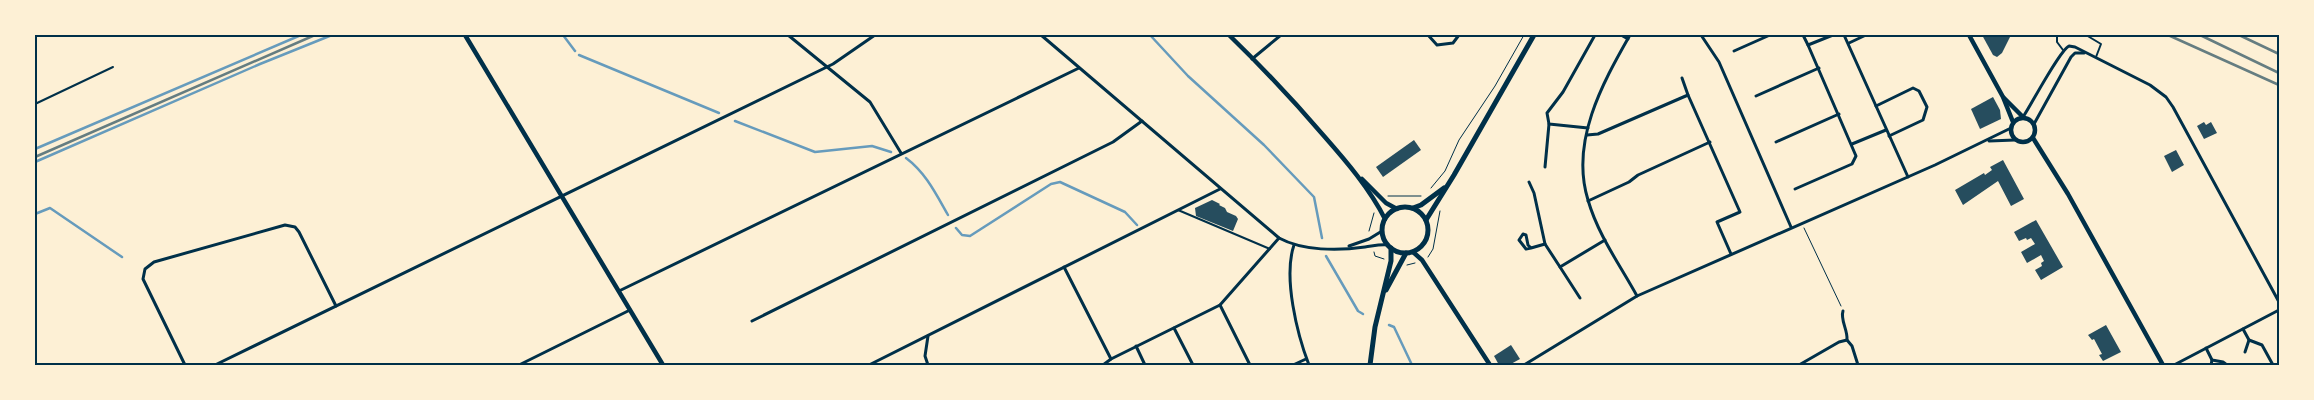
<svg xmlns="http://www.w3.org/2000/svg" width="2314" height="400" font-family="'Zilla Slab',serif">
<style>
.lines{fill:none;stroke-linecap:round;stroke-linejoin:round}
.stream{stroke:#669bbc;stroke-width:2.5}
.building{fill:#264d5e}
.path{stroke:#003049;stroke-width:1}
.service{stroke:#003049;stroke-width:2}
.minor{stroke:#003049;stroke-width:3}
.tertiary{stroke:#003049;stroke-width:4.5}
.secondary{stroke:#003049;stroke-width:5}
.rail{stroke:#657d81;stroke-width:2.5}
.neatline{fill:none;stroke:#003049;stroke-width:2}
</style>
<rect width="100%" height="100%" fill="#fdf0d5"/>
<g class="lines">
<!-- stream -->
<g class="stream">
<polyline points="563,35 575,51"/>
<polyline points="1150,35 1188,76 1264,145 1314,197 1322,238"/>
<polyline points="579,55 719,113"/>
<polyline points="735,121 815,152 872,146 891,152"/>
<polyline points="35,149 301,35"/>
<path d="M906,158C926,173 936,194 948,215"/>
<polyline points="35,162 260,64 332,35"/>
<polyline points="35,214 50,208 122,257"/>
<polyline points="956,228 962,235 970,236 1051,184 1060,182 1125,212 1137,225"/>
<polyline points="1326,256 1358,311 1363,314"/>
<polyline points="1389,325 1394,327 1412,365"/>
</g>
</g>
<!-- building -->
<g class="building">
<polygon points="1982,35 2011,35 2002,53 1997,57 1993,55"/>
<polygon points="1993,97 2000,110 2001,119 1980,129 1971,109"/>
<polygon points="2204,122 2206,125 2211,122 2217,133 2204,139 2197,126"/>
<polygon points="1414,140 1421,150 1383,177 1376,167"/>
<polygon points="2176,150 2184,165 2172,172 2164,156"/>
<polygon points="2003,160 2024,199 2011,206 1998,181 1963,205 1955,190 1984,173 1985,175 1992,170 1990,167"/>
<polygon points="1212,200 1220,204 1219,205 1225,208 1227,212 1236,216 1238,219 1233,231 1196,216 1195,208"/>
<polygon points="2036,220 2063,267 2041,280 2035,270 2042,266 2041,263 2044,261 2041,255 2027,263 2021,252 2035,244 2031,238 2027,240 2026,238 2019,241 2014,232"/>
<polygon points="2106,325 2121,352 2103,361 2099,355 2102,354 2094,339 2092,340 2088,335"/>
<polygon points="1511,345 1520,359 1509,365 1499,365 1494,356"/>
</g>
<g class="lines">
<!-- path -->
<g class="path">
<polyline points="1431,188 1445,171 1459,140 1495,86 1524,35"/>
<polyline points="1388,196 1421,196"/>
<polyline points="1804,228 1841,306"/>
<polyline points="1369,231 1374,213"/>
<polyline points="1374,252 1375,256 1384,259"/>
<polyline points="1428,257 1433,249 1440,211"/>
<polyline points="1407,265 1415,263"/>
</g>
<!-- service -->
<g class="service">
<polyline points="2057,35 2057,42 2063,50"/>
<polyline points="2086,35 2101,44 2096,57"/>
<polyline points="35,104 113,67"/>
<polyline points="1178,210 1270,249"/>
</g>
<!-- minor -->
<g class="minor">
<polyline points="788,35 870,102 901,153"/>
<path d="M1041,35L1279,238C1303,251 1338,251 1365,247C1373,246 1380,244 1388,245"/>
<polyline points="1428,35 1437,45 1453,43 1459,35"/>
<polyline points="1621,35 1628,39"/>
<path d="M1630,35C1602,84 1570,142 1588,200C1598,235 1620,265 1637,296"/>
<polyline points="1701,35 1719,62 1791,227"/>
<polyline points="1803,35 1808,45 1833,35"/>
<polyline points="1844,35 1908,177"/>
<polyline points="1849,43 1866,35"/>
<polyline points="1734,51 1770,35"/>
<polyline points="1252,59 1281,35"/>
<polyline points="1682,78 1688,95"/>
<polyline points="1756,96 1819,68"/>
<polyline points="1876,106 1913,88 1919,91 1927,107 1923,120 1889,136"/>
<path d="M2023,117C2031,105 2060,50 2069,46L2075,47L2150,85L2166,97L2173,107L2279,302"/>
<polyline points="2034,124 2071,57 2075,53 2084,53"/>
<polyline points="1588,128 1549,124 1547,113 1563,92 1595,35"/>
<polyline points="1587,135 1598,134 1688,95 1740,212 1717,222 1731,254"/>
<polyline points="1989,141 2015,140"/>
<polyline points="1776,142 1839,114"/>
<polyline points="1852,144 1886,130"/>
<polyline points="1545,167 1549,124"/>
<polyline points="1529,182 1534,193 1545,244 1560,267 1605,240"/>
<polyline points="1795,189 1852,164 1856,156 1808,45"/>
<polyline points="1588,201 1629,182 1638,175 1710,142"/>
<path d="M1294,245C1283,277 1297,334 1309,365"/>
<polyline points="1349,246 1369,239 1382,231"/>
<polyline points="1531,248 1526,249 1519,240 1523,234 1526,235 1528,245 1531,248 1545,244"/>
<polyline points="1064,267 1111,359"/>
<polyline points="1560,267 1580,298"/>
<polyline points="619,291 1079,68"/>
<polyline points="1220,305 1250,365"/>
<path d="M1843,311C1840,320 1848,330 1847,340L1852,346L1858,365"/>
<polyline points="752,321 1113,142 1142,121"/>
<polyline points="1174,328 1193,365"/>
<polyline points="2243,329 2249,340 2262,345 2273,365"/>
<polyline points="928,336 925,356 928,365"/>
<polyline points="1136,346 1145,365"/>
<polyline points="2206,348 2212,360 2223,362 2227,365"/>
<polyline points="2245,352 2249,340"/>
<polyline points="185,365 143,279 145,269 154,262 285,225 295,227 299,232 336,306"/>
<polyline points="215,365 833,64 875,35"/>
<polyline points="519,365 630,310"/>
<polyline points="869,365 1220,189"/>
<polyline points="1103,365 1111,359 1220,305 1279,238"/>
<polyline points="1293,365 1306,359"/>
<polyline points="1524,365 1637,296 1935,165 2011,128"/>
<polyline points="1799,365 1839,342 1847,340"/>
<polyline points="2174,365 2279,310"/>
<polyline points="2211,365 2212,360"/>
</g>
<!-- tertiary -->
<g class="tertiary">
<polyline points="465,35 663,365"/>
<path d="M1229,35C1262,67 1294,101 1324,136C1346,161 1370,189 1385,219"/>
<polyline points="1969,35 2003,97 2013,122"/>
<polyline points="2004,98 2023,117"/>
<circle cx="2023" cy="130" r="12"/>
<polyline points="2033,138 2068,194 2163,365"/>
<polyline points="1362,179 1386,203 1397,209"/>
<polyline points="1413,252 1422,260 1490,365"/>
</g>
<!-- secondary -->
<g class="secondary">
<circle cx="1405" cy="230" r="23"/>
<polyline points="1413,208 1421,205 1444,188"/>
<polyline points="1426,220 1454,175 1534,35"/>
<polyline points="1386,290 1406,253"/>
<polyline points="1370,365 1375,327 1391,261 1391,248"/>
</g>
<!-- rail -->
<g class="rail">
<polyline points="2168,35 2279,85"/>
<polyline points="2200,35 2279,73"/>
<polyline points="2239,35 2279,54"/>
<polyline points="35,157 315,35"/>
</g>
</g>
<!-- border -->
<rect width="2314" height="400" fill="none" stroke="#fdf0d5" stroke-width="72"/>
<rect x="36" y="36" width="2242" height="328" class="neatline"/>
</svg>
